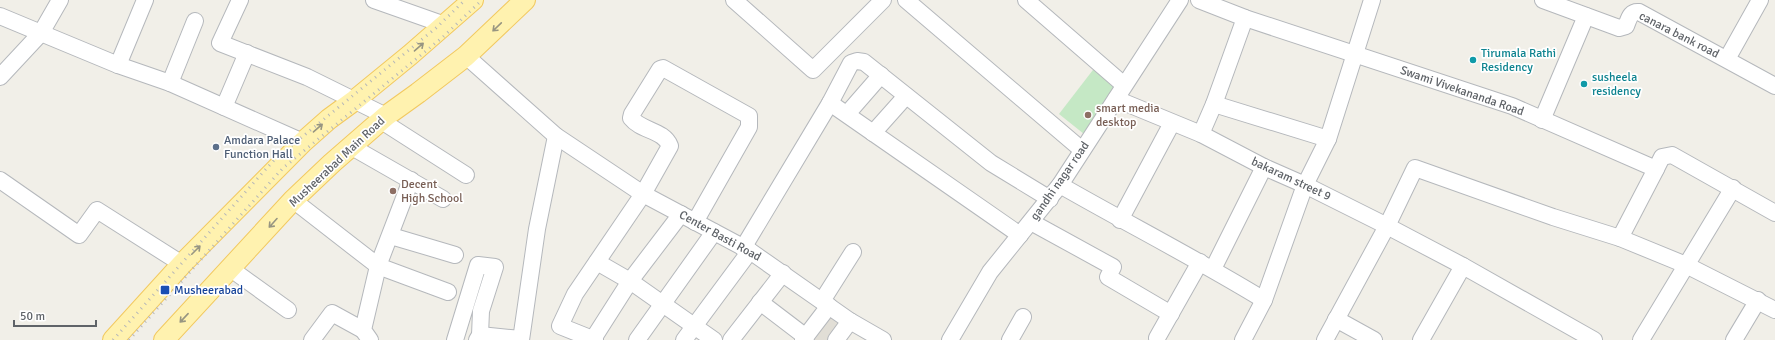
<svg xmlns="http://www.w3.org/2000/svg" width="1775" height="340" font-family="Signika,sans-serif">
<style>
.education{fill:#e1ded6}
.green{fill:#c5e8c5}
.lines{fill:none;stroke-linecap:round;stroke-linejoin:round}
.minor-casing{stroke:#b5b8bc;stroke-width:18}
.major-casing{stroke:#f2c960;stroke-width:22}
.minor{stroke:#fff;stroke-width:16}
.major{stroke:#fff2af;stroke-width:20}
.rail{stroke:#b6b7b8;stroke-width:3;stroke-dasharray:1 5;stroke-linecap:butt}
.oneway{stroke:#979581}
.culture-dot{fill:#0f9aa8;stroke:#fff;stroke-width:1.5}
.education-dot{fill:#8d6e63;stroke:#fff;stroke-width:1.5}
.service-dot{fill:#5c6f8a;stroke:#fff;stroke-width:1.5}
.transit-dot{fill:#1a4fb4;stroke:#fff;stroke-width:1.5}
.labels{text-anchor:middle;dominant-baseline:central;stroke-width:3.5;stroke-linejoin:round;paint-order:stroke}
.street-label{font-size:12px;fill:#5f6368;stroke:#fff}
.culture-label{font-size:12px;fill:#0d838f;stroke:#fff;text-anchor:start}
.education-label{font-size:12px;fill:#785e54;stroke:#fff;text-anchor:start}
.service-label{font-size:12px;fill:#4e5e75;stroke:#fff;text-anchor:start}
.transit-label{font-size:12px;fill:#164399;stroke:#fff;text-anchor:start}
</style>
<rect width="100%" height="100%" fill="#f1efe8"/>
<!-- education -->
<polygon class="education" points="829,315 842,325 831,340 811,340"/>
<!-- green -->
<polygon class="green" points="1096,66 1122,86 1084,134 1059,114"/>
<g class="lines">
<!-- minor casing -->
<g class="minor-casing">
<g id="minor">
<polyline points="240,0 220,43 307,77 386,116"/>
<polyline points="374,0 445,25"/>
<polyline points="734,0 813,70 883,0"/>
<polyline points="906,0 1082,150"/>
<polyline points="1026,0 1124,85"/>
<polyline points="1199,0 1245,18 1512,106 1656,169 1662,157 1672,155 1775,213"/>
<path d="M1543,0L1619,28L1626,26C1629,19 1630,11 1639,12L1775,86"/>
<polyline points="0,16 118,65 170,83 303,142"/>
<polyline points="466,56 556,136 643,194 750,251 850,321 883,340"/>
<polyline points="1727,59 1760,0"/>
<polyline points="118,65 145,0"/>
<polyline points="0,77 41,33 60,0"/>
<polyline points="170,83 195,21"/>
<polyline points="1116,99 1201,134 1264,167 1305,185 1387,226 1463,266 1594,340"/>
<polyline points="830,103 1020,235"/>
<polyline points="1214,104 1328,139"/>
<polyline points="224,107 247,53"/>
<polyline points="847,114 881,75"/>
<polyline points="380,120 466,175"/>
<polyline points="1542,120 1586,16"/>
<polyline points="873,133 906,96"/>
<polyline points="1201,134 1214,104 1245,18"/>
<polyline points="352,147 443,199"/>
<polyline points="0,180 79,235 97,210 182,264"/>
<path d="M1060,185C1128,224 1197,259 1264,300"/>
<polyline points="293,200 378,266 448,292"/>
<polyline points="1120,220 1172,123"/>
<polyline points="1031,222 1113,267 1108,277 1171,314"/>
<polyline points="391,236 455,255"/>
<polyline points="1620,238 1656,169"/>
<polyline points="743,248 830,103 851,63 857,61 864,62 991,163 1050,199"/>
<polyline points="597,262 630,281 714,340"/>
<polyline points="231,269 288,310"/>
<polyline points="1213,269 1264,167"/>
<polyline points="822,301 853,252"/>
<polyline points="760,302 806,337"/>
<polyline points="1336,319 1374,340"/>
<polyline points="480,335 521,339"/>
<polyline points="1157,338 1200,262"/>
<polyline points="593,339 630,281 681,214"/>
<polyline points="312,340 332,313 363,330"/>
<polyline points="370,340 363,330 378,266 411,180"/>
<polyline points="455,340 478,265 495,267 481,311 480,335 477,340"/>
<polyline points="521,340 537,229 556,136"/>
<path d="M595,340L560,326L575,294L643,194L670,146C664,130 641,131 631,118L632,114L660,69L663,68L749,116V127L695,222"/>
<polyline points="637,340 714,232"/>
<polyline points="684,340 750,251"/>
<polyline points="731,340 783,273"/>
<polyline points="803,340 829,306"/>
<polyline points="836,340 850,321"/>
<polyline points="950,340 990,272 1060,185 1180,0"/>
<polyline points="1010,340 1023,317"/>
<polyline points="1243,340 1264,300 1305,185 1328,139 1372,0"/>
<polyline points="1325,340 1387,226 1415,168 1553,217 1620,238 1686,265 1775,310"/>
<polyline points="1421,340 1463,266"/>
<polyline points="1641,340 1733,188"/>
<polyline points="1734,340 1758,300"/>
</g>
</g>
<!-- major casing -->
<g class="major-casing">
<g id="major">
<polyline points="113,340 182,264 303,142 329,119 355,100 410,55 473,0"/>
<polyline points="164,340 293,200 332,163 386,116 418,93 466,56 525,0"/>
</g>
</g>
<!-- minor -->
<use href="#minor" class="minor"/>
<!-- major -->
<use href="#major" class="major"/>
<!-- rail -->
<g class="rail">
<polyline points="113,340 275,159 436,28 465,0"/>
<polyline points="129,340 283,168 443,37 482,0"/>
</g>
</g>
<!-- one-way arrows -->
<defs><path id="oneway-shaft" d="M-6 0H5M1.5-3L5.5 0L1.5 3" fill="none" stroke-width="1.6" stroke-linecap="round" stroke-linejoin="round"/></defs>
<g class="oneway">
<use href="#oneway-shaft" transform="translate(497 27) rotate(136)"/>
<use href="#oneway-shaft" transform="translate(419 47) rotate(-41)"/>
<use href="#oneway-shaft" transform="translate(318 128) rotate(-41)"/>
<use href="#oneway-shaft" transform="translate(273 223) rotate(132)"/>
<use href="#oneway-shaft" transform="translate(196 250) rotate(-45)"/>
<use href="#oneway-shaft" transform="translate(184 318) rotate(133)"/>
</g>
<!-- markers -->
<g class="culture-dot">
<circle cx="1473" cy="60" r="4"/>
<circle cx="1584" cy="84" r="4"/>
</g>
<g class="education-dot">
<circle cx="1088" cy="115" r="4"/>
<circle cx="393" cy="191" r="4"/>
</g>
<circle class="service-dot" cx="216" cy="147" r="4"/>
<rect class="transit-dot" x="160" y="285" width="10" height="10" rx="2"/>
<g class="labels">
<!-- street labels -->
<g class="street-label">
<text transform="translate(1679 35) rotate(27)">canara bank road</text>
<text transform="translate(1462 91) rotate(19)">Swami Vivekananda Road</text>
<text transform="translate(337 162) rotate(-43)">Musheerabad Main Road</text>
<text transform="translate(1291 179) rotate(25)">bakaram street 9</text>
<text transform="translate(1060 181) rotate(-55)">gandhi nagar road</text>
<text transform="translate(720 236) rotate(29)">Center Basti Road</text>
</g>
<!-- culture labels -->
<g class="culture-label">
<text x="1481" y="53">Tirumala Rathi<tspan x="1481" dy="14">Residency</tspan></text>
<text x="1592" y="77">susheela<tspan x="1592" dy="14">residency</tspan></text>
</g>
<!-- education labels -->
<g class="education-label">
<text x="1096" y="108">smart media<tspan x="1096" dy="14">desktop</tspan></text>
<text x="401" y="184">Decent<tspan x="401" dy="14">High School</tspan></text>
</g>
<!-- service labels -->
<g class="service-label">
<text x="224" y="140">Amdara Palace<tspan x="224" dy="14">Function Hall</tspan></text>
</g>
<!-- transit labels -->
<g class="transit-label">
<text x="174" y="290">Musheerabad</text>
</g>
</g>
<!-- scale -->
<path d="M14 320v6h82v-6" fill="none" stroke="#5f6368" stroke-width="2"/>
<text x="20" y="320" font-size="12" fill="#5f6368" stroke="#ffffff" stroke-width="3" paint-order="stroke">50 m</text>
</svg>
